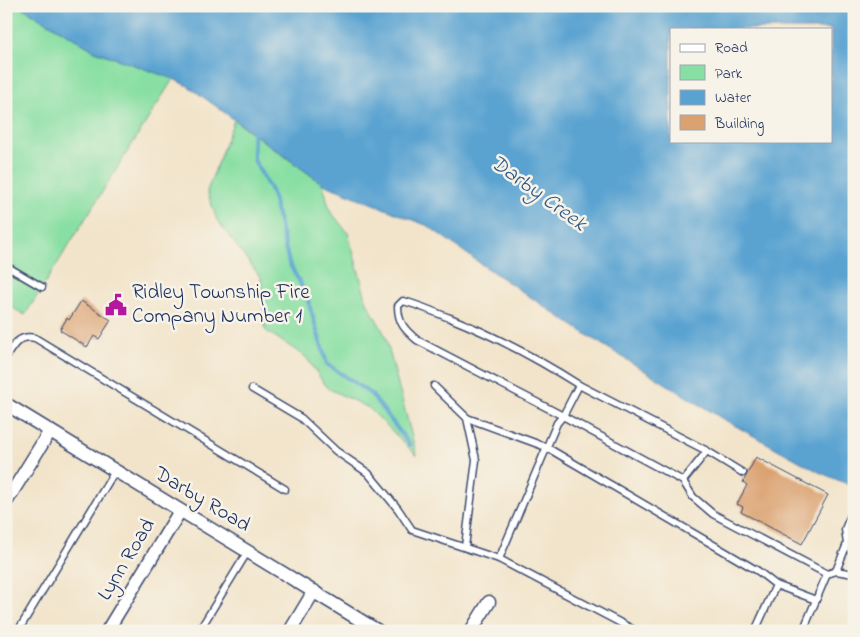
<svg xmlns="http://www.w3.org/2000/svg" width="860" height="637" font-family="'Indie Flower',sans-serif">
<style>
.green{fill:#88dfa3;stroke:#528780}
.water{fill:#5aa3d1;stroke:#3a6998;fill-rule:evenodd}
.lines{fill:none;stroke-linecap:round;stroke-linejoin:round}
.stream{stroke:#5aa3d1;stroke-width:4}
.building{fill:#dba271}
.lane-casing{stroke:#3b4a6e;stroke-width:9}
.street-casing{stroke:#3b4a6e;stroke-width:15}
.lane{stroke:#fff;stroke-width:6}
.street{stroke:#fff;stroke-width:12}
.labels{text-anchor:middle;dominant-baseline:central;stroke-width:5;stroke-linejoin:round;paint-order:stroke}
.poi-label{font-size:21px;fill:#1b2f5e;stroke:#f7f3e8;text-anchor:start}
.street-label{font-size:21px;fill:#1b2f5e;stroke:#f7f3e8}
.water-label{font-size:22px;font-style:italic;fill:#315886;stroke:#f7f3e8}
</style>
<rect width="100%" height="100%" fill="#f7f3e8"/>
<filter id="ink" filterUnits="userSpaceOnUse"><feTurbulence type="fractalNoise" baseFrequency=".02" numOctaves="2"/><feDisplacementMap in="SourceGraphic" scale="10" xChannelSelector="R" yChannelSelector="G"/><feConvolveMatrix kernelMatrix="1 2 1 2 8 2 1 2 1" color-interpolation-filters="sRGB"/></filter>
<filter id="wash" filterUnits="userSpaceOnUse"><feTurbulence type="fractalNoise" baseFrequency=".0096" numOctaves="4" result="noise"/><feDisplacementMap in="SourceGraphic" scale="20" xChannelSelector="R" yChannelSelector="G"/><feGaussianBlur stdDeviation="1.12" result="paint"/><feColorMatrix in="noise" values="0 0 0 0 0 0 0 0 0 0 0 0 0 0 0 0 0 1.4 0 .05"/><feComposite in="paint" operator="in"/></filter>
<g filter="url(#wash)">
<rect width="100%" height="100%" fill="#f2e4ca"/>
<!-- green -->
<g class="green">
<polygon points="6,6 20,6 95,51 173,79 25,315 6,304"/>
<polygon points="234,120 323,184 330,211 348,233 367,302 385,335 417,456 369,408 327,388 306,357 265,330 261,278 217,220 207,191"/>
</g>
<!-- water -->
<path class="water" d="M20,6H854V487L819,472L723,419L590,337L481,264L428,226L323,184L188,86L173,79L95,51ZM671,29H831V141H671Z"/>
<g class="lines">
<!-- stream -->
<polyline class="stream" points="255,128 253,132 254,160 272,193 289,263 306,294 327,364 371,394 410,445"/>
</g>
<g id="blocks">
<!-- building -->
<g class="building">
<polygon points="81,301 111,320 99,339 94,336 87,347 60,330 67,318 69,320"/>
<polygon points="756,457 828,495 802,544 741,512 743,507 737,504 747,485 743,482"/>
</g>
</g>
</g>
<g filter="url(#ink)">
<use href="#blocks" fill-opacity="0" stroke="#3b4a6e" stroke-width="1"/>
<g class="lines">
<!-- lane casing -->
<g class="lane-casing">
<g id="lane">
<polyline points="6,266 42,287"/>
<path d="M6,357C13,345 20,334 35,338L285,489"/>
<path d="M579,385C538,359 495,336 450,318C434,312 419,305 403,301L398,306C398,323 405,330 417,340L563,416L557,423L499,559L636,631"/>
<polyline points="434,386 467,418 546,447 758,571 776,585 755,631"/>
<polyline points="252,389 301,418 336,451 368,473 398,509 412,530 499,559"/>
<polyline points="707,451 743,473"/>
<polyline points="683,481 707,451 579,385 563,416 683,481 693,497 713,514 827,574"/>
<polyline points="847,544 845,529 854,508"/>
<polyline points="465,547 476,460 467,418"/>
<polyline points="836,571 847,544 854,540"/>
<polyline points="776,585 816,600"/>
<polyline points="18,631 115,471"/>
<polyline points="199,631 248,551"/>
<polyline points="803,631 827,574 836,571 854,574"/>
</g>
</g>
<!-- street casing -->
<g class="street-casing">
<g id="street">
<polyline points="6,404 378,631"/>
<polyline points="6,502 50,431"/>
<polyline points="107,631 180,511"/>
<polyline points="290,631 314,591"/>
<polyline points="471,631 489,602"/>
</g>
</g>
<!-- lane -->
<use href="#lane" class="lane"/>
<!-- street -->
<use href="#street" class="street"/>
</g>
</g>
<!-- icons -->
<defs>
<g id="civic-bare" transform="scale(1.725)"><path d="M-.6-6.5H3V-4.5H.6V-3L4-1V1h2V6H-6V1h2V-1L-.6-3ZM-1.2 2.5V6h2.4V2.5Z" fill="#b5179e" stroke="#f7f3e8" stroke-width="2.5" paint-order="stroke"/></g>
</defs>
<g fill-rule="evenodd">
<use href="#civic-bare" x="116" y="305"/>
</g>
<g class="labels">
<!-- poi labels -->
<g class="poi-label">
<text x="132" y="293">Ridley Township Fire<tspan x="132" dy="24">Company Number 1</tspan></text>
</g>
<!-- street labels -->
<g class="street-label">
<text transform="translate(202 500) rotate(31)">Darby Road</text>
<text transform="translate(127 560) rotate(-59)">Lynn Road</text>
</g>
<!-- water labels -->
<g class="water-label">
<text transform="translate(538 194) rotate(36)">Darby Creek</text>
</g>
</g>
<!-- margin -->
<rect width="860" height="637" fill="none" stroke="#f7f3e8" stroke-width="25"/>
<!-- legend -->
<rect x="670" y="28" width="162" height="115" fill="#f7f3e8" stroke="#9fa5b1"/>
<rect x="680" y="44" width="25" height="8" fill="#ffffff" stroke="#9fa5b1"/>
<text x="715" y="52" font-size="15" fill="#1b2f5e">Road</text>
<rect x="680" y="65" width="25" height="15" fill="#88dfa3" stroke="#9fa5b1"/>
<text x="715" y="78" font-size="15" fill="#1b2f5e">Park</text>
<rect x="680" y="90" width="25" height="15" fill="#5aa3d1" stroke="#9fa5b1"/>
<text x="715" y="102" font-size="15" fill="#1b2f5e">Water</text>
<rect x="680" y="115" width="25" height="15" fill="#dba271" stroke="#9fa5b1"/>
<text x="715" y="128" font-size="15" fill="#1b2f5e">Building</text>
</svg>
